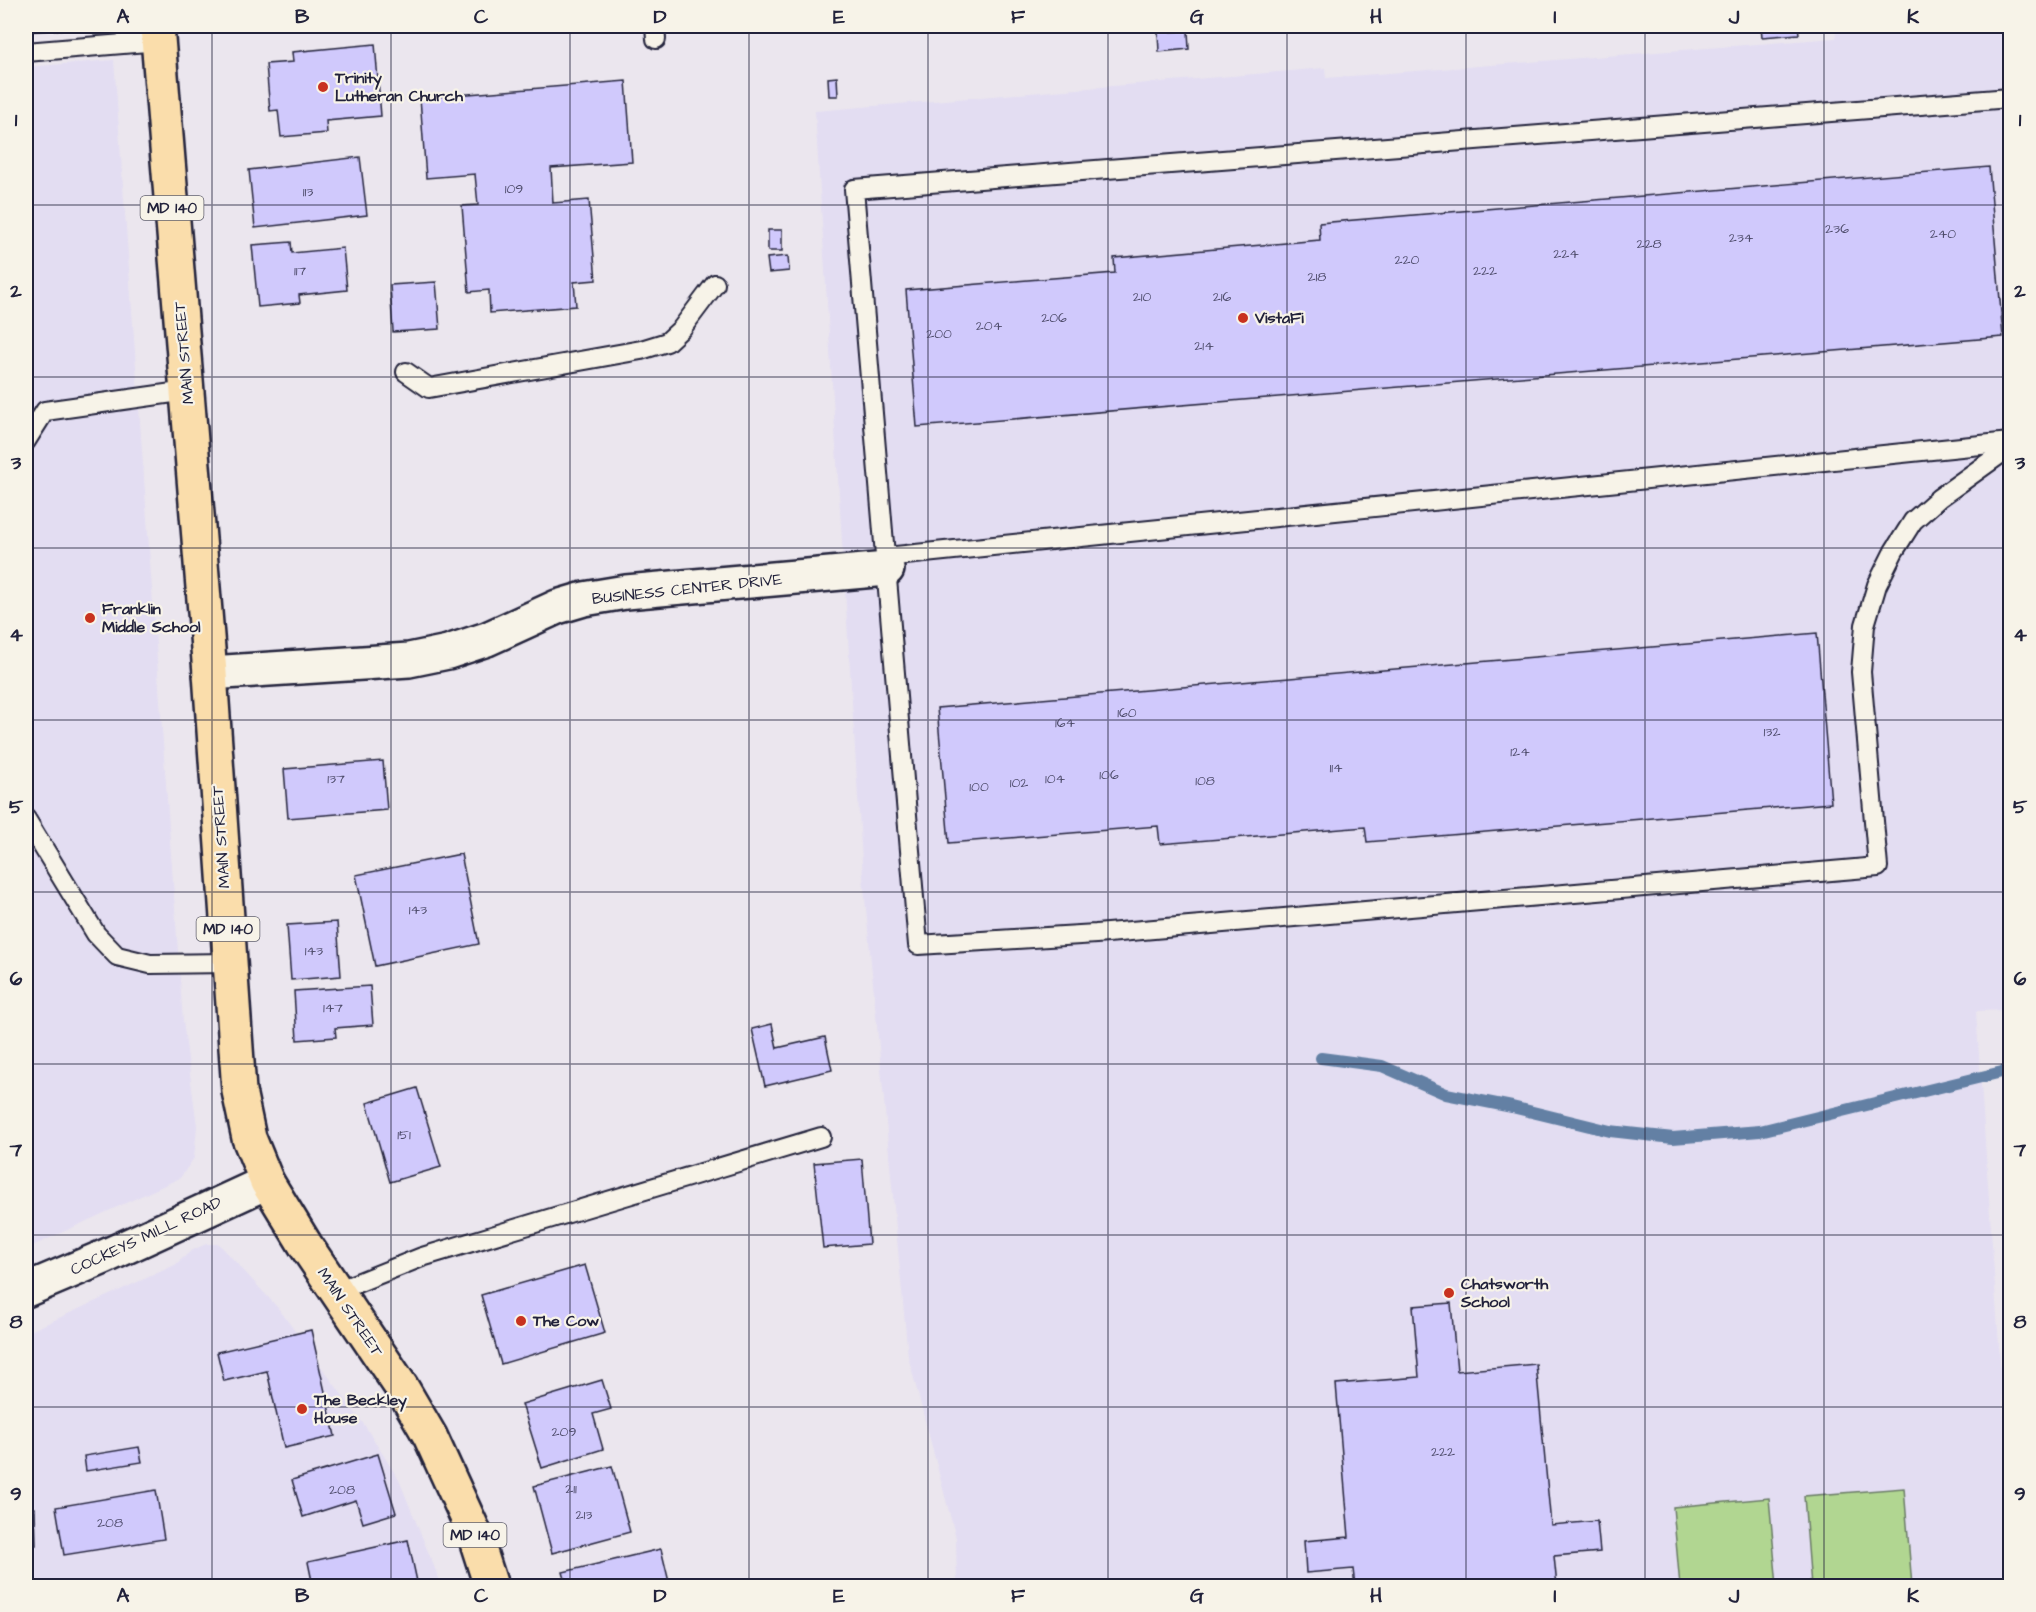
<svg xmlns="http://www.w3.org/2000/svg" width="2036" height="1612" font-family="'Architects Daughter',sans-serif">
<style>
.built{fill:#e3ddf2}
.green{fill:#b1d691;stroke:#6a7c66;stroke-width:1.5}
.lines{fill:none;stroke-linecap:round;stroke-linejoin:round}
.stream{stroke:#6380a4;stroke-width:12}
.building{fill:#d0c9fc;stroke:#22223b;stroke-width:1.5}
.lane-casing{stroke:#22223b;stroke-width:22}
.street-casing{stroke:#22223b;stroke-width:38}
.secondary-casing{stroke:#22223b;stroke-width:38}
.primary-casing{stroke:#22223b;stroke-width:38}
.lane{stroke:#f7f3e8;stroke-width:18}
.street{stroke:#f7f3e8;stroke-width:33}
.secondary{stroke:#f7f3e8;stroke-width:33}
.primary{stroke:#faddab;stroke-width:33}
.grid{fill:none;stroke:#22223b;stroke-width:1.5;stroke-opacity:0.55}
.poi-dot{fill:#c8321e;stroke:#f7f3e8;stroke-width:2}
.labels{text-anchor:middle;dominant-baseline:central;stroke-width:4.5;stroke-linejoin:round;paint-order:stroke}
.number-label{font-size:14px;fill:#4e4c6b}
.shield{fill:#f7f3e8;stroke:#62616f;stroke-width:1.5}
.shield-label{font-size:15px;font-weight:bold;fill:#22223b}
.poi-label{font-size:16px;font-weight:bold;fill:#22223b;stroke:#f7f3e8;text-anchor:start}
.street-label{font-size:16px;fill:#22223b;stroke:#f7f3e8}
.neatline{fill:none;stroke:#22223b;stroke-width:2}
.grid-label{font-size:20px;text-anchor:middle;font-weight:bold;fill:#22223b}
</style>
<rect width="100%" height="100%" fill="#ebe6ee"/>
<filter id="ink" filterUnits="userSpaceOnUse"><feTurbulence type="fractalNoise" baseFrequency=".0167" numOctaves="2"/><feDisplacementMap in="SourceGraphic" scale="12" xChannelSelector="R" yChannelSelector="G"/><feConvolveMatrix kernelMatrix="1 2 1 2 8 2 1 2 1" color-interpolation-filters="sRGB"/></filter>
<g filter="url(#ink)">
<!-- built -->
<g class="built">
<polygon points="1835,26 2010,26 2010,1010 1976,1011 2010,1505 2010,1586 957,1586 956,1538 908,1356 863,877 815,111 1325,68 1326,78 1836,38"/>
<polygon points="114,60 183,1021 197,1126 194,1158 180,1178 26,1249 26,67"/>
<polygon points="206,1244 219,1244 278,1308 365,1426 399,1480 442,1586 26,1586 26,1333 175,1265 191,1251"/>
</g>
<!-- green -->
<g class="green">
<polygon points="1904,1488 1912,1586 1811,1586 1804,1496"/>
<polygon points="1769,1498 1777,1586 1680,1586 1673,1507"/>
</g>
<g class="lines">
<!-- stream -->
<polyline class="stream" points="1321,1058 1382,1066 1446,1094 1512,1107 1610,1131 1673,1138 1760,1131 2010,1070"/>
</g>
<!-- building -->
<g class="building">
<polygon points="26,26 66,26 66,29 26,32"/>
<polygon points="1761,26 1798,26 1799,34 1762,37"/>
<polygon points="1188,31 1189,49 1159,52 1158,32"/>
<polygon points="375,44 381,116 326,121 327,133 281,137 278,110 270,111 266,64 293,62 292,52"/>
<polygon points="837,77 838,96 829,96 828,78"/>
<polygon points="626,81 632,162 551,168 553,203 589,200 596,280 574,282 576,306 490,313 489,290 469,292 462,206 478,205 475,174 426,178 420,98"/>
<polygon points="360,157 367,215 255,228 249,170"/>
<polygon points="1989,167 2003,337 917,427 906,290 1115,273 1114,258 1320,240 1319,223"/>
<rect x="768" y="230" width="14" height="21"/>
<polygon points="291,242 292,253 343,248 347,290 299,295 300,303 258,307 252,245"/>
<polygon points="788,256 789,271 769,273 767,258"/>
<polygon points="436,282 440,329 393,332 390,285"/>
<polygon points="1817,633 1831,803 1367,842 1365,827 1160,844 1158,826 949,843 937,708"/>
<polygon points="383,761 387,810 288,818 284,769"/>
<polygon points="461,854 479,944 375,966 356,875"/>
<polygon points="337,922 341,976 291,980 287,925"/>
<polygon points="370,986 373,1025 335,1028 336,1037 297,1040 294,991"/>
<polygon points="772,1024 777,1048 825,1037 832,1070 765,1086 752,1029"/>
<polygon points="417,1088 441,1167 390,1182 367,1103"/>
<polygon points="862,1159 869,1244 823,1248 814,1163"/>
<polygon points="585,1265 605,1333 501,1364 481,1295"/>
<polygon points="1451,1303 1457,1371 1536,1364 1551,1525 1597,1521 1600,1552 1554,1556 1557,1586 1355,1586 1353,1569 1306,1573 1304,1541 1349,1537 1336,1384 1419,1377 1413,1306"/>
<polygon points="311,1330 335,1436 284,1448 267,1371 224,1381 217,1352"/>
<polygon points="602,1380 611,1409 593,1414 603,1449 542,1468 522,1404"/>
<polygon points="139,1447 142,1462 86,1471 84,1456"/>
<polygon points="378,1454 396,1513 363,1523 356,1500 303,1517 292,1480"/>
<polygon points="612,1466 630,1532 552,1553 534,1486"/>
<polygon points="156,1490 164,1539 64,1555 56,1507"/>
<polygon points="35,1508 36,1545 26,1546 26,1509"/>
<polygon points="408,1540 418,1586 313,1586 308,1562"/>
<polygon points="661,1549 670,1586 567,1586 563,1572"/>
</g>
<g class="lines">
<!-- lane casing -->
<g class="lane-casing">
<g id="lane">
<polyline points="655,26 656,39"/>
<polyline points="26,52 159,41"/>
<polyline points="2010,98 854,189 918,945 1096,934 1878,867 1861,672 1865,625 1877,585 1894,551 1913,521 1939,498 2010,447"/>
<polyline points="406,372 429,388 641,350 667,342 682,328 715,284"/>
<polyline points="26,441 45,411 187,391"/>
<polyline points="886,557 2010,442"/>
<polyline points="26,819 96,934 117,956 150,964 230,963"/>
<polyline points="337,1291 422,1257 821,1137"/>
</g>
</g>
<!-- street casing -->
<g class="street-casing">
<polyline id="street" points="210,673 409,660 448,652 487,639 557,607 584,599 626,592 887,569"/>
</g>
<!-- secondary casing -->
<g class="secondary-casing">
<polyline id="secondary" points="26,1290 104,1257 267,1182"/>
</g>
<!-- primary casing -->
<g class="primary-casing">
<polyline id="primary" points="157,26 210,673 239,1091 249,1138 267,1182 306,1246 402,1388 430,1436 473,1530 491,1586"/>
</g>
<!-- lane -->
<use href="#lane" class="lane"/>
<!-- street -->
<use href="#street" class="street"/>
<!-- secondary -->
<use href="#secondary" class="secondary"/>
<!-- primary -->
<use href="#primary" class="primary"/>
</g>
</g>
<!-- grid -->
<path class="grid" d="M212,26V1586M391,26V1586M570,26V1586M749,26V1586M928,26V1586M1108,26V1586M1287,26V1586M1466,26V1586M1645,26V1586M1824,26V1586M26,205H2010M26,377H2010M26,548H2010M26,720H2010M26,892H2010M26,1064H2010M26,1235H2010M26,1407H2010"/>
<!-- markers -->
<g class="poi-dot">
<circle cx="323" cy="87" r="6"/>
<circle cx="1243" cy="318" r="6"/>
<circle cx="90" cy="618" r="6"/>
<circle cx="1449" cy="1293" r="6"/>
<circle cx="521" cy="1321" r="6"/>
<circle cx="302" cy="1409" r="6"/>
</g>
<g class="labels">
<!-- number labels -->
<g class="number-label">
<text x="514" y="189">109</text>
<text x="308" y="192">113</text>
<text x="1837" y="229">236</text>
<text x="1943" y="234">240</text>
<text x="1741" y="238">234</text>
<text x="1649" y="244">228</text>
<text x="1566" y="254">224</text>
<text x="1407" y="260">220</text>
<text x="300" y="271">117</text>
<text x="1485" y="271">222</text>
<text x="1317" y="277">218</text>
<text x="1142" y="297">210</text>
<text x="1222" y="297">216</text>
<text x="1054" y="318">206</text>
<text x="989" y="326">204</text>
<text x="939" y="334">200</text>
<text x="1204" y="346">214</text>
<text x="1127" y="713">160</text>
<text x="1065" y="723">164</text>
<text x="1772" y="732">132</text>
<text x="1520" y="752">124</text>
<text x="1336" y="768">114</text>
<text x="1109" y="775">106</text>
<text x="336" y="779">137</text>
<text x="1055" y="779">104</text>
<text x="1205" y="781">108</text>
<text x="1019" y="783">102</text>
<text x="979" y="787">100</text>
<text x="418" y="910">143</text>
<text x="314" y="951">143</text>
<text x="333" y="1008">147</text>
<text x="404" y="1135">151</text>
<text x="564" y="1432">209</text>
<text x="1443" y="1452">222</text>
<text x="571" y="1489">211</text>
<text x="342" y="1490">208</text>
<text x="584" y="1515">213</text>
<text x="110" y="1523">208</text>
</g>
<!-- shield labels -->
<g class="shield">
<rect x="140.5" y="196" width="63" height="24" rx="4.5"/>
<rect x="196.5" y="917" width="63" height="24" rx="4.5"/>
<rect x="443.5" y="1523" width="63" height="24" rx="4.5"/>
</g>
<g class="shield-label">
<text x="172" y="208">MD 140</text>
<text x="228" y="929">MD 140</text>
<text x="475" y="1535">MD 140</text>
</g>
<!-- poi labels -->
<g class="poi-label">
<text x="335" y="78">Trinity<tspan x="335" dy="18">Lutheran Church</tspan></text>
<text x="1255" y="318">VistaFi</text>
<text x="102" y="609">Franklin<tspan x="102" dy="18">Middle School</tspan></text>
<text x="1461" y="1284">Chatsworth<tspan x="1461" dy="18">School</tspan></text>
<text x="533" y="1321">The Cow</text>
<text x="314" y="1400">The Beckley<tspan x="314" dy="18">House</tspan></text>
</g>
<!-- street labels -->
<g class="street-label">
<text transform="translate(184 353) rotate(-95)">MAIN STREET</text>
<text transform="translate(687 589) rotate(-6)">BUSINESS CENTER DRIVE</text>
<text transform="translate(221 837) rotate(-94)">MAIN STREET</text>
<text transform="translate(146 1236) rotate(-25)">COCKEYS MILL ROAD</text>
<text transform="translate(350 1312) rotate(56)">MAIN STREET</text>
</g>
</g>
<!-- margin -->
<rect width="2036" height="1612" fill="none" stroke="#f7f3e8" stroke-width="66"/>
<rect x="33" y="33" width="1970" height="1546" class="neatline"/>
<g class="grid-label">
<text x="123" y="23">A</text>
<text x="302" y="23">B</text>
<text x="481" y="23">C</text>
<text x="660" y="23">D</text>
<text x="839" y="23">E</text>
<text x="1018" y="23">F</text>
<text x="1197" y="23">G</text>
<text x="1376" y="23">H</text>
<text x="1555" y="23">I</text>
<text x="1734" y="23">J</text>
<text x="1913" y="23">K</text>
<text x="16" y="126">1</text>
<text x="2020" y="126">1</text>
<text x="16" y="297">2</text>
<text x="2020" y="297">2</text>
<text x="16" y="469">3</text>
<text x="2020" y="469">3</text>
<text x="16" y="641">4</text>
<text x="2020" y="641">4</text>
<text x="16" y="813">5</text>
<text x="2020" y="813">5</text>
<text x="16" y="985">6</text>
<text x="2020" y="985">6</text>
<text x="16" y="1156">7</text>
<text x="2020" y="1156">7</text>
<text x="16" y="1328">8</text>
<text x="2020" y="1328">8</text>
<text x="16" y="1500">9</text>
<text x="2020" y="1500">9</text>
<text x="123" y="1602">A</text>
<text x="302" y="1602">B</text>
<text x="481" y="1602">C</text>
<text x="660" y="1602">D</text>
<text x="839" y="1602">E</text>
<text x="1018" y="1602">F</text>
<text x="1197" y="1602">G</text>
<text x="1376" y="1602">H</text>
<text x="1555" y="1602">I</text>
<text x="1734" y="1602">J</text>
<text x="1913" y="1602">K</text>
</g>
</svg>
